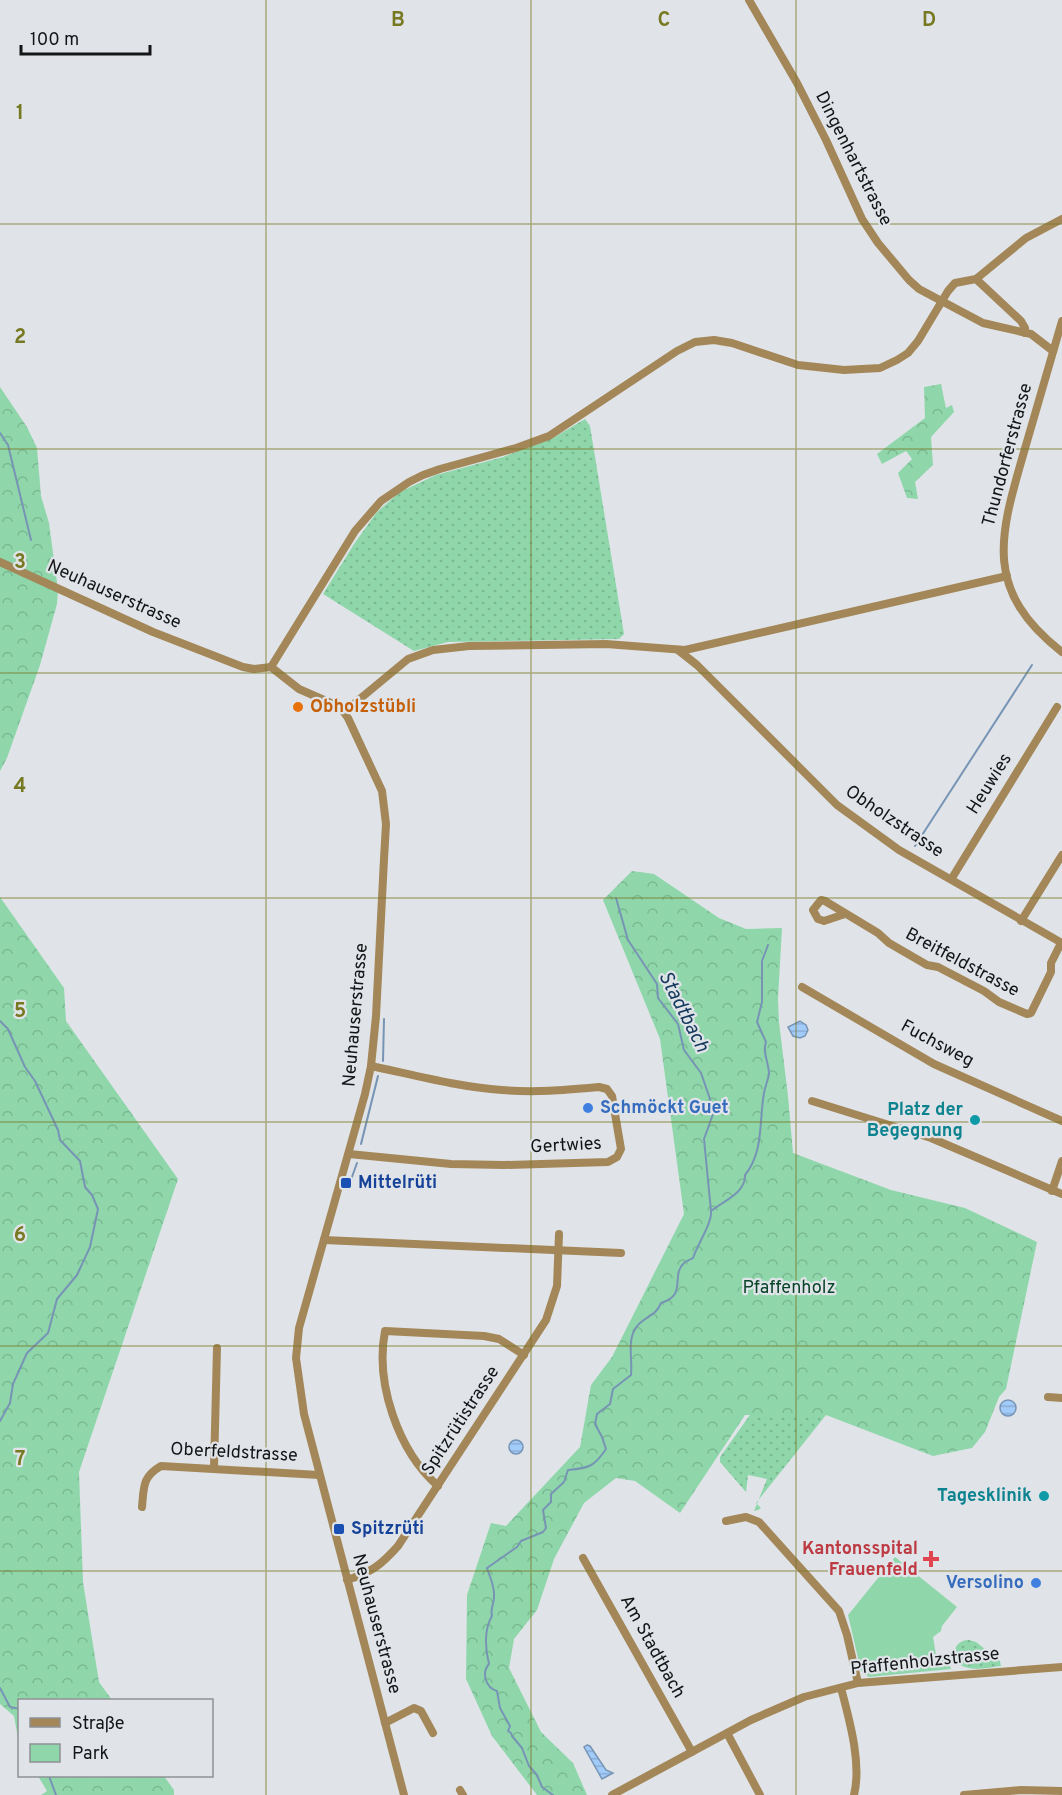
<svg xmlns="http://www.w3.org/2000/svg" width="1062" height="1795" font-family="Overpass,sans-serif">
<style>
.grass{fill:url(#grass-dots)}
.forest{fill:url(#forest-crowns)}
.park{fill:#8fd7ab}
.water{fill:url(#water-rules);stroke:#7794b5;stroke-width:1.5}
.lines{fill:none;stroke-linecap:round;stroke-linejoin:round}
.stream{stroke:#7794b5;stroke-width:2}
.minor{stroke:#a38759;stroke-width:8}
.grid{fill:none;stroke:#777922;stroke-width:1.5;stroke-opacity:0.55}
.food-dot{fill:#e8710a;stroke:#e0e4e8;stroke-width:2}
.shop-dot{fill:#3f7fe0;stroke:#e0e4e8;stroke-width:2}
.culture-dot{fill:#0f9aa8;stroke:#e0e4e8;stroke-width:2}
.transit-dot{fill:#1a4fb4;stroke:#e0e4e8;stroke-width:2}
.health-dot{fill:#e0444e;stroke:#e0e4e8;stroke-width:2}
.labels{text-anchor:middle;dominant-baseline:central;stroke-width:4.5;stroke-linejoin:round;paint-order:stroke}
.street-label{font-size:18px;fill:#141516;stroke:#e0e4e8}
.food-label{font-size:18px;font-weight:bold;fill:#c56008;stroke:#e0e4e8;text-anchor:start}
.shop-label{font-size:18px;font-weight:bold;fill:#366cbe;stroke:#e0e4e8;text-anchor:start}
.culture-label{font-size:18px;font-weight:bold;fill:#0d838f;stroke:#e0e4e8;text-anchor:end}
.transit-label{font-size:18px;font-weight:bold;fill:#164399;stroke:#e0e4e8;text-anchor:start}
.park-label{font-size:18px;fill:#084428;stroke:#e0e4e8}
.health-label{font-size:18px;font-weight:bold;fill:#be3a42;stroke:#e0e4e8;text-anchor:end}
.water-label{font-size:20px;font-style:italic;fill:#153a5e;stroke:#e0e4e8}
.grid-label{font-size:20px;text-anchor:middle;font-weight:bold;fill:#777922;stroke:#e0e4e8;stroke-width:4.5;stroke-linejoin:round;paint-order:stroke}
</style>
<defs>
<pattern id="grass-dots" width="8" height="8" patternUnits="userSpaceOnUse" patternTransform="scale(1.5)"><rect width="8" height="8" fill="#8fd7ab"/><path d="M2 2h.1M6 6h.1" fill="none" stroke="#7ab892" stroke-width="1.8" stroke-linecap="round"/></pattern>
<pattern id="forest-crowns" width="20" height="18" patternUnits="userSpaceOnUse" patternTransform="scale(1.5)"><rect width="20" height="18" fill="#8fd7ab"/><path d="M2 6a3 3 0 1 1 6 0M12 15a3 3 0 1 1 6 0" fill="none" stroke="#7ab892"/></pattern>
<pattern id="water-rules" width="6" height="5" patternUnits="userSpaceOnUse" patternTransform="scale(1.5)"><rect width="6" height="5" fill="#a1cbf9"/><path d="M0 2.5h6" fill="none" stroke="#8aadd5"/></pattern>
</defs>
<rect width="100%" height="100%" fill="#e0e4e8"/>
<!-- grass -->
<g class="grass">
<polygon points="585,419 590,426 624,634 619,639 448,642 414,651 323,594 354,544 377,512 400,492 436,475 503,457 553,438"/>
<polygon points="752,1412 826,1415 756,1503 761,1508 758,1510 754,1511 767,1479 748,1475 746,1492 720,1462 720,1457"/>
<path d="M969,1640L976,1642L1000,1661L1001,1666C986,1668 963,1674 954,1658C953,1648 958,1640 969,1640Z"/>
</g>
<!-- forest -->
<g class="forest">
<polygon points="941,384 946,408 952,405 954,412 931,437 933,465 915,482 918,499 907,498 898,473 912,459 906,451 882,464 877,454 925,418 924,387"/>
<polygon points="0,387 27,427 37,448 41,496 49,523 58,590 57,604 40,665 7,758 0,771"/>
<polygon points="632,871 654,874 719,918 746,929 782,928 778,999 779,1022 788,1096 793,1153 891,1190 965,1208 1037,1242 1006,1389 999,1397 985,1432 972,1448 933,1456 826,1415 745,1415 680,1513 635,1481 616,1478 584,1503 554,1559 537,1610 514,1639 509,1668 541,1732 573,1763 587,1795 537,1795 492,1736 466,1679 467,1595 491,1523 506,1526 580,1447 591,1385 612,1357 684,1214 660,1039 603,900"/>
<polygon points="0,897 64,988 66,1021 178,1179 79,1472 83,1582 99,1682 112,1700 20,1700 19,1744 14,1716 0,1704"/>
<polygon points="38,1776 164,1776 174,1790 174,1795 41,1795 47,1791"/>
</g>
<!-- park -->
<polygon class="park" points="895,1557 957,1607 942,1626 941,1631 933,1637 937,1661 946,1655 951,1669 869,1677 861,1671 848,1615"/>
<!-- water -->
<g class="water">
<polygon points="800,1021 806,1025 808,1030 805,1036 800,1038 793,1036 788,1027"/>
<circle cx="1008" cy="1408" r="8"/>
<circle cx="516" cy="1447" r="7"/>
<polygon points="587,1745 590,1746 606,1770 613,1773 602,1779 584,1747"/>
</g>
<g class="lines">
<!-- stream -->
<g class="stream">
<polyline points="0,433 8,445 31,540"/>
<polyline points="915,846 1032,665"/>
<polyline points="616,898 628,940 657,984 658,998 678,1024 684,1050 701,1073 710,1099 713,1114 704,1139 711,1211"/>
<polyline points="0,1021 8,1029 25,1067 35,1081 58,1130 60,1140 80,1161 85,1187 92,1195 98,1209 90,1247 77,1275 57,1299 48,1333 27,1353 13,1384 10,1403 0,1421"/>
<polyline points="383,1061 384,1019"/>
<polyline points="361,1144 378,1076"/>
<polyline points="348,1188 357,1163"/>
<polyline points="0,1688 10,1707 20,1709"/>
<polyline points="49,1776 56,1795"/>
<path d="M553,1795L542,1787L537,1775L529,1766L522,1748L512,1736L511,1733L508,1731L510,1726L500,1708L497,1691C486,1688 481,1673 489,1664C485,1649 484,1629 492,1616C490,1609 494,1604 494,1597C495,1586 490,1578 487,1568L517,1547L521,1541L543,1532L546,1528L543,1510L551,1502V1494L564,1482L568,1470C589,1468 594,1467 606,1449L602,1437L595,1424L597,1414L610,1404L613,1389L631,1375C633,1357 625,1337 640,1323C649,1315 656,1315 661,1303C688,1295 670,1276 684,1263C686,1261 690,1260 693,1258C697,1245 712,1224 711,1211C723,1201 746,1193 745,1175C764,1152 759,1120 764,1093C765,1087 768,1080 769,1074C769,1063 762,1052 766,1042L757,1022L762,1002V961L768,945"/>
</g>
<!-- minor -->
<g class="minor">
<polyline points="749,0 797,83 826,140 862,219 878,243 909,280 919,289 983,323 1031,334 1053,351"/>
<polyline points="976,279 1021,321 1025,328 1025,333"/>
<path d="M1062,321C1050,363 1038,404 1026,445C1001,532 980,588 1062,652"/>
<polyline points="0,562 153,632 243,667 254,669 271,667 299,689 340,707 348,718 382,791 386,824 384,859 376,1016 371,1066 365,1094 299,1328 296,1358 304,1414 404,1795"/>
<polyline points="678,650 697,665 837,805 899,850 1062,943"/>
<polyline points="271,667 355,531 381,501 409,482 423,475 440,469 516,448 549,436 677,351 695,342 714,340 732,343 798,365 844,370 880,368 897,360 908,353 918,341 948,291 955,283 976,279 1026,238 1062,219"/>
<polyline points="344,712 408,659 433,650 469,646 606,644 685,650 1007,576"/>
<polyline points="952,878 1057,707"/>
<polyline points="845,914 824,921 818,919 813,910 821,900 825,901 878,933 889,943 927,965 938,967 984,991 999,1002 1027,1014 1031,1013 1051,972 1051,963 1061,943"/>
<polyline points="1021,921 1062,855"/>
<polyline points="802,987 934,1064 1062,1121"/>
<polyline points="812,1101 931,1138 1062,1194"/>
<path d="M349,1154L451,1164L504,1165L608,1162L617,1157L621,1149L612,1096L607,1089L599,1087C566,1090 535,1093 502,1090C458,1087 414,1075 371,1066"/>
<polyline points="1052,1191 1062,1161"/>
<polyline points="324,1240 621,1253"/>
<polyline points="1048,1397 1062,1398"/>
<polyline points="214,1468 217,1348"/>
<path d="M438,1486C398,1451 375,1383 385,1331L484,1336L499,1339L524,1355"/>
<path d="M142,1507C144,1487 142,1477 161,1466L319,1475"/>
<polyline points="726,1521 746,1517 759,1522 839,1611 847,1635 858,1683"/>
<polyline points="583,1558 692,1752"/>
<path d="M347,1580C372,1572 381,1565 398,1546L546,1320L557,1286L559,1234"/>
<path d="M841,1688C849,1719 862,1763 854,1795"/>
<polyline points="385,1723 414,1708 421,1711 433,1733"/>
<polyline points="727,1733 760,1795"/>
<polyline points="460,1790 463,1795"/>
<polyline points="612,1795 751,1720 804,1697 858,1683 1062,1667"/>
<polyline points="964,1795 1021,1790 1062,1791"/>
</g>
</g>
<!-- grid -->
<path class="grid" d="M266,0V1795M531,0V1795M796,0V1795M0,224H1062M0,449H1062M0,673H1062M0,898H1062M0,1122H1062M0,1346H1062M0,1571H1062"/>
<!-- markers -->
<circle class="food-dot" cx="298" cy="707" r="6"/>
<g class="shop-dot">
<circle cx="588" cy="1108" r="6"/>
<circle cx="1036" cy="1583" r="6"/>
</g>
<g class="culture-dot">
<circle cx="975" cy="1120" r="6"/>
<circle cx="1044" cy="1496" r="6"/>
</g>
<g class="transit-dot">
<rect x="340" y="1177" width="12" height="12" rx="3"/>
<rect x="333" y="1523" width="12" height="12" rx="3"/>
</g>
<path class="health-dot" d="M928 1550h6v6h6v6h-6v6h-6v-6h-6v-6h6z"/>
<g class="labels">
<!-- street labels -->
<g class="street-label">
<text transform="translate(853 159) rotate(63)">Dingenhartstrasse</text>
<text transform="translate(1008 455) rotate(-75)">Thundorferstrasse</text>
<text transform="translate(114 595) rotate(24)">Neuhauserstrasse</text>
<text transform="translate(990 784) rotate(-58)">Heuwies</text>
<text transform="translate(894 822) rotate(34)">Obholzstrasse</text>
<text transform="translate(962 963) rotate(28)">Breitfeldstrasse</text>
<text transform="translate(356 1015) rotate(-85)">Neuhauserstrasse</text>
<text transform="translate(937 1044) rotate(28)">Fuchsweg</text>
<text transform="translate(566 1146) rotate(-3)">Gertwies</text>
<text transform="translate(461 1421) rotate(-57)">Spitzrütistrasse</text>
<text transform="translate(234 1453) rotate(3)">Oberfeldstrasse</text>
<text transform="translate(376 1624) rotate(75)">Neuhauserstrasse</text>
<text transform="translate(652 1647) rotate(61)">Am Stadtbach</text>
<text transform="translate(925 1662) rotate(-6)">Pfaffenholzstrasse</text>
</g>
<!-- food labels -->
<g class="food-label">
<text x="310" y="707">Obholzstübli</text>
</g>
<!-- shop labels -->
<g class="shop-label">
<text x="600" y="1108">Schmöckt Guet</text>
<text x="1024" y="1583" text-anchor="end">Versolino</text>
</g>
<!-- culture labels -->
<g class="culture-label">
<text x="963" y="1110">Platz der<tspan x="963" dy="21">Begegnung</tspan></text>
<text x="1032" y="1496">Tagesklinik</text>
</g>
<!-- transit labels -->
<g class="transit-label">
<text x="358" y="1183">Mittelrüti</text>
<text x="351" y="1529">Spitzrüti</text>
</g>
<!-- park labels -->
<g class="park-label">
<text x="789" y="1288">Pfaffenholz</text>
</g>
<!-- health labels -->
<g class="health-label">
<text x="918" y="1549">Kantonsspital<tspan x="918" dy="21">Frauenfeld</tspan></text>
</g>
<!-- water labels -->
<g class="water-label">
<text transform="translate(683 1012) rotate(63)">Stadtbach</text>
</g>
</g>
<g class="grid-label">
<text x="398" y="26">B</text>
<text x="664" y="26">C</text>
<text x="929" y="26">D</text>
<text x="20" y="119">1</text>
<text x="20" y="343">2</text>
<text x="20" y="568">3</text>
<text x="20" y="792">4</text>
<text x="20" y="1017">5</text>
<text x="20" y="1241">6</text>
<text x="20" y="1465">7</text>
</g>
<!-- legend -->
<rect x="18" y="1699" width="195" height="78" fill="#e0e4e8" stroke="#8e9194" stroke-width="1.5"/>
<rect x="30" y="1718" width="30" height="9" fill="#a38759" stroke="#8e9194" stroke-width="1.5"/>
<text x="72" y="1729" font-size="18" fill="#141516">Straße</text>
<rect x="30" y="1744" width="30" height="18" fill="#8fd7ab" stroke="#8e9194" stroke-width="1.5"/>
<text x="72" y="1759" font-size="18" fill="#141516">Park</text>
<!-- scale -->
<path d="M21 45v9h129v-9" fill="none" stroke="#141516" stroke-width="3"/>
<text x="30" y="45" font-size="18" fill="#141516" stroke="#e0e4e8" stroke-width="4.5" paint-order="stroke">100 m</text>
</svg>
